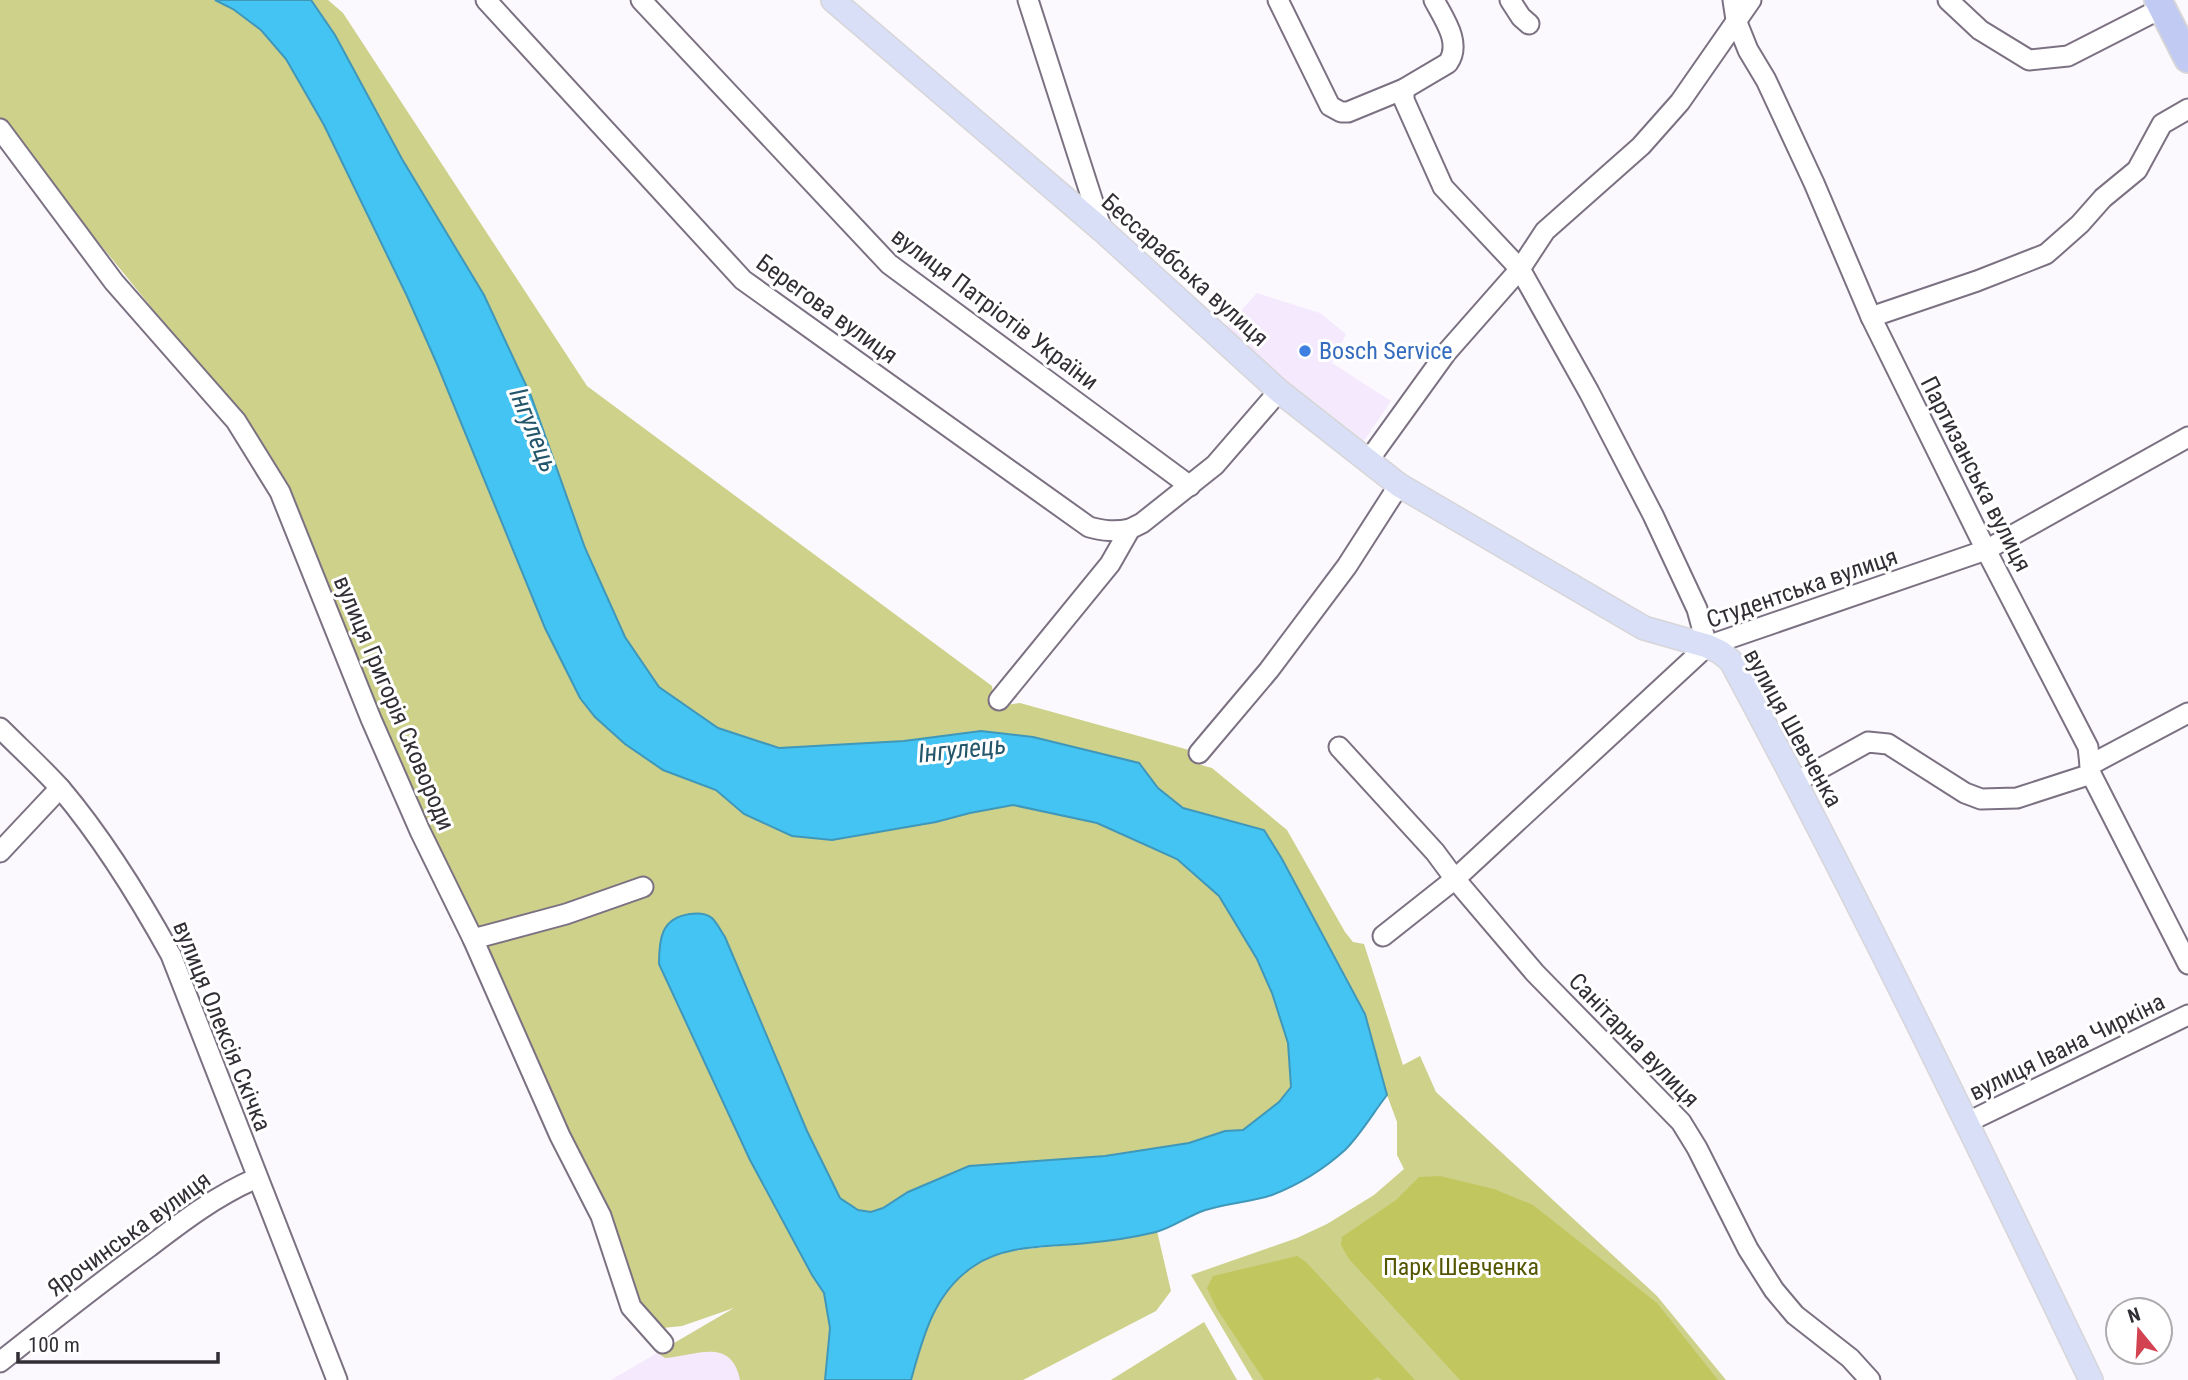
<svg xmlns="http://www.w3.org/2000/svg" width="2188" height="1380" font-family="'Roboto Condensed',sans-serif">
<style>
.built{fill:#f5e9fe}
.green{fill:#cdd18a}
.forest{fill:#c2c65e}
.water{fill:#44c4f3;stroke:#3f97ba;stroke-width:2}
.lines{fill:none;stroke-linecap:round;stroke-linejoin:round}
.minor-casing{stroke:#7b7182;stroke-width:23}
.major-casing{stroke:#d6d5d7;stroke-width:26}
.highway-casing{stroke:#d6d5d7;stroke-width:30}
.minor{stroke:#fff;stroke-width:19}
.major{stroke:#dadff8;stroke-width:23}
.highway{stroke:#c1caf3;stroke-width:26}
.shop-dot{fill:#3f7fe0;stroke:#fff;stroke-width:2.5}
.labels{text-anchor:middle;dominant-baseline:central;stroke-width:6;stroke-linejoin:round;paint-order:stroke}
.street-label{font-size:24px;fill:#322e35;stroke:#fff}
.shop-label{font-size:24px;fill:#366cbe;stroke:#fff;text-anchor:start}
.park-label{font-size:24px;fill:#545602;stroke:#fff}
.water-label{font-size:26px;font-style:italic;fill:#23566a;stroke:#fff}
</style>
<rect width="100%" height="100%" fill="#fbf9fd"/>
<!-- built -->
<g class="built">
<polygon points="1257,293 1320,313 1346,334 1332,363 1391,401 1364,441 1283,378 1226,327"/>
<polygon points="738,1306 754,1380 611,1380 657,1353"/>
</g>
<!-- green -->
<g class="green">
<path d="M0,0H215L233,9L261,30L286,59L324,125L407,296L437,364L545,628L595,717L625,744L663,770L716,790L744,814L792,836L832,840L936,822L970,813L1013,805L1097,823L1177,859L1219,896L1257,959L1272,993L1289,1043L1291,1087L1279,1102L1243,1130L1225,1131L1189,1143L1105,1156L969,1166L908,1192L883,1208L871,1212L858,1210L840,1199L807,1131L812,1275L824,1293L830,1328L825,1380H740C731,1336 696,1356 665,1358L657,1353L734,1308L682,1326L663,1328L641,1303L609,1219L242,419L0,121Z"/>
<path d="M311,0H328L343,13L587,386L992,686L994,702L999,706L1020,703L1189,750C1192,763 1200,765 1212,768L1287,830L1345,932L1353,942L1364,944L1403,1065L1420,1056L1436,1092L1657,1296L1726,1380H1253L1191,1275L1297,1238L1327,1224L1374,1195L1404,1169L1397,1155V1122L1387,1095L1365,1014L1264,830L1183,808L1158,788L1139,763L1033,737L981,731L904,741L779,748L718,728L659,687L625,637L585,548L531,396L335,35Z"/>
<path d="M1157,1231L1171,1291L1156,1311L1023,1380H911C917,1360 921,1337 930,1319C970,1242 1014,1252 1088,1243C1111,1240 1134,1235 1157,1231Z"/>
<polygon points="1204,1322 1237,1380 1111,1380"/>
</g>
<!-- forest -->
<g class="forest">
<polygon points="1440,1176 1494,1189 1533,1205 1657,1303 1718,1380 1460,1380 1349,1259 1341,1245 1342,1237 1396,1200 1419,1177"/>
<polygon points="1297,1256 1306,1262 1415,1380 1382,1380 1378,1377 1372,1380 1264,1380 1217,1309 1207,1288 1213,1276"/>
</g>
<!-- water -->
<path class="water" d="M215,0H311L335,35L402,159L484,295L531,396L585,548L625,637L659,687L718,728L779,748L904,741L981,731L1033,737L1139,763L1158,788L1183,808L1264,830L1282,859L1365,1014L1387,1095C1373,1113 1361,1134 1345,1150C1325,1168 1298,1185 1272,1195C1249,1203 1223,1203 1200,1212C1185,1218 1171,1228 1156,1232C1135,1237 1110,1241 1087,1243C1050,1247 1006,1244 974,1266C934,1292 923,1337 911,1380H825L830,1328L824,1293L812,1275L750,1160L659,964C659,939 661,918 690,914C698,913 706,913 712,918C717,923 721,931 725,937L807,1131L840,1198L858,1210L871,1212L883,1208L908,1192L969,1166L1105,1156L1189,1143L1225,1131L1243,1130L1279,1102L1291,1087L1288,1043L1272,993L1257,959L1219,896L1177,859L1097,823L1013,805L970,813L936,822L832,840L792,836L744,814L716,790L663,770L625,744L595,717L580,698L545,628L437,364L407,296L324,125L286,59L261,30L233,9Z"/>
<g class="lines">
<!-- minor casing -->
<g class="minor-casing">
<g id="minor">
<path d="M486,0L743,280L1089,527C1104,531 1115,532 1130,529"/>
<polyline points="641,0 889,264 1190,486"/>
<polyline points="1028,0 1102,230"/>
<path d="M1278,0L1330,106L1341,112H1348L1404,89L1448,63C1462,43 1444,19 1434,0"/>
<polyline points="1510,0 1521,17 1529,24"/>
<polyline points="1733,0 1736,20 1748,50 1766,80 1814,183 1871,317 1986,550 2088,747 2091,774 2188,964"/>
<polyline points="1948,0 1980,30 2029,60 2068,56 2162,8"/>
<polyline points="1404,89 1404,100 1443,187 1520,269 1589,392 1653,515 1697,609 1707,646"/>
<polyline points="0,129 114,282 236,421 280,492 371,719 420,831 473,939 560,1136 601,1216 631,1307 663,1343"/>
<polyline points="1871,317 1977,281 2046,254 2080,224 2103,198 2137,170 2162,124 2188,109"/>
<polyline points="1368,461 1446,353 1520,269 1545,231 1641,146 1680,102 1751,0"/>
<polyline points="999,700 1110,564 1130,529 1142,523 1215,465 1279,391"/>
<path d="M0,728C20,748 42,768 61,789C104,840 139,897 171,955L337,1380"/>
<polyline points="1339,747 1435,852 1455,879 1535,973 1681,1122 1697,1148 1748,1249 1774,1290 1795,1315 1850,1358 1870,1380"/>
<polyline points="1199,753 1269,670 1347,566 1399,485"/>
<polyline points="2090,765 2188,713"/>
<polyline points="1796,782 1868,742 1888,744 1965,793 1981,799 2017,798 2091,774"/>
<polyline points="0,852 60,788"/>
<polyline points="1383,936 1455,879 1707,646 1986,550 2188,437"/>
<polyline points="473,939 566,914 643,887"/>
<polyline points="1968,1122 2188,1015"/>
<path d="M0,1362C49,1323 98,1284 149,1247C183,1221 217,1195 257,1178"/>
</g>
</g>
<!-- major casing -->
<g class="major-casing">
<path id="major" d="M833,0L1102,230L1279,391L1399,485L1644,628L1707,646L1720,652L1731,661C1858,897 1975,1138 2091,1380"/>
</g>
<!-- highway casing -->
<g class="highway-casing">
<polyline id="highway" points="2158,0 2188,59"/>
</g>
<!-- minor -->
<use href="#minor" class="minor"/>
<!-- major -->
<use href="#major" class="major"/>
<!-- highway -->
<use href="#highway" class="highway"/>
</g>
<!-- markers -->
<circle class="shop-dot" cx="1305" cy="351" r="7"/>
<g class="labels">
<!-- street labels -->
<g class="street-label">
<text transform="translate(1185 270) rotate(42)">Бессарабська вулиця</text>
<text transform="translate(827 309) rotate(36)">Берегова вулиця</text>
<text transform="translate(995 309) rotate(37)">вулиця Патріотів України</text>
<text transform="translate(1976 474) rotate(63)">Партизанська вулиця</text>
<text transform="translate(1802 588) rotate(-19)">Студентська вулиця</text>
<text transform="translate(394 703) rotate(67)">вулиця Григорія Сковороди</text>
<text transform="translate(1793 728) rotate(61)">вулиця Шевченка</text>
<text transform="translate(222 1026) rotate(68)">вулиця Олексія Скічка</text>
<text transform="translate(1634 1040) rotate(46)">Санітарна вулиця</text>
<text transform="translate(2067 1047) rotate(-26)">вулиця Івана Чиркіна</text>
<text transform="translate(129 1234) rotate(-36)">Ярочинська вулиця</text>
</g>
<!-- shop labels -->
<g class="shop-label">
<text x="1319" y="351">Bosch Service</text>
</g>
<!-- park labels -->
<g class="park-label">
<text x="1461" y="1267">Парк Шевченка</text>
</g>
<!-- water labels -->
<g class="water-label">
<text transform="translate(534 430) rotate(68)">Інгулець</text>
<text transform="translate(962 749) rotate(-6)">Інгулець</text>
</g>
</g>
<!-- north arrow -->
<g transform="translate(2139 1331) rotate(342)"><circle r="33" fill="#ffffff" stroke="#adabae" stroke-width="2"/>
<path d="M0-5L12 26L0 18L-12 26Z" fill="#d24251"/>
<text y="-10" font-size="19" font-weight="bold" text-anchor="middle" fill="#322e35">N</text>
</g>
<!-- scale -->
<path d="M18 1352v10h200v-10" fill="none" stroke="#322e35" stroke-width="3.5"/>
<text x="28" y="1352" font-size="21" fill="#322e35" stroke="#ffffff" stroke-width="5" paint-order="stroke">100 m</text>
</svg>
